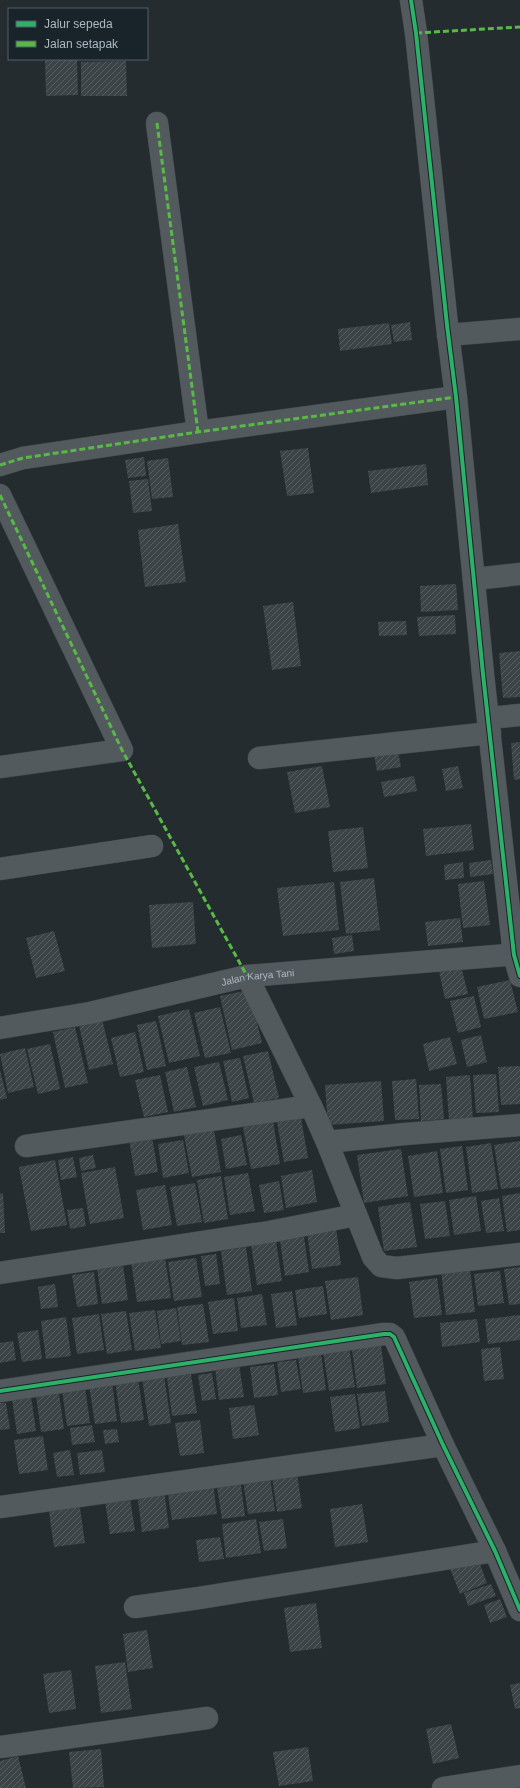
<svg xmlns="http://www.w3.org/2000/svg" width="520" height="1788" font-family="Helvetica,sans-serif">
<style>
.building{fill:url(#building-hatch)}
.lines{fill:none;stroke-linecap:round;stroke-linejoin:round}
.minor-casing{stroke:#42484b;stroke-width:23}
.minor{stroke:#535a5e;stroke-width:22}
.quiet{stroke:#58b947;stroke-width:3;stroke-dasharray:6 3;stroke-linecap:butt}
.cycleway-casing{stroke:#18232a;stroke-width:6}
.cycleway{stroke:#2db169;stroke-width:4}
.labels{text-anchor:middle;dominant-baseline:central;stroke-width:3;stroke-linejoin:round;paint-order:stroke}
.street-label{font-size:10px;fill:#acb9c3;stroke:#18232a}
</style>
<defs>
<pattern id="building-hatch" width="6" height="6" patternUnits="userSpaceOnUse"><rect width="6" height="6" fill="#3d4448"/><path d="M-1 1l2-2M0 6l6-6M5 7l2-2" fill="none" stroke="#565d61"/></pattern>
</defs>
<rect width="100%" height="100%" fill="#242c30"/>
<!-- building -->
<g class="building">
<polygon points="45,60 77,60 78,95 46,96"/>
<polygon points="126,61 127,96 81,96 81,62"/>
<polygon points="410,322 412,340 394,342 391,325"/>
<polygon points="389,323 392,344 340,351 338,329"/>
<polygon points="308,448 314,493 287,496 280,451"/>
<polygon points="144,457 146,476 128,478 125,460"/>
<polygon points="168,458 173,497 152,499 147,461"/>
<polygon points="426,464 428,485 371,493 368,471"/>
<polygon points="148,479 152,511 133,513 129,481"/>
<polygon points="178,524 186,582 145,587 138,530"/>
<polygon points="456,584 458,610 421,612 420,586"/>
<polygon points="293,602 301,666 272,670 263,606"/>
<polygon points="455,615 456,634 419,636 417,617"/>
<polygon points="406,621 407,635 379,636 378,622"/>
<polygon points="520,651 520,697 503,698 499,653"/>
<polygon points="520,742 520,779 514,780 511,743"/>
<polygon points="398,751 401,767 377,771 374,755"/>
<polygon points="322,766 330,807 295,813 287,772"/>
<polygon points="458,766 463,788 446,791 442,769"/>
<polygon points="414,776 417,791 384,797 381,782"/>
<polygon points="471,824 474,850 426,856 423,829"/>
<polygon points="363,827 368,868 333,872 328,831"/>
<polygon points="491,860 493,874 470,877 469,863"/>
<polygon points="463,862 464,878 445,880 444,865"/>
<polygon points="374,878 380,930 346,934 340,882"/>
<polygon points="484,881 490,925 463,928 458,884"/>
<polygon points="334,882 339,930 283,936 277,888"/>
<polygon points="193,902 196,944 152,948 149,905"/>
<polygon points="460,918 463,942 428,946 425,922"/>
<polygon points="54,931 65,971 36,978 26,938"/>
<polygon points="352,935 354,951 334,954 332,938"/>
<polygon points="461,966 468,994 445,999 439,971"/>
<polygon points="510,980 518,1012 484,1019 477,987"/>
<polygon points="249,990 262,1043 232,1050 220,996"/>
<polygon points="474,996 481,1027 458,1033 450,1001"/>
<polygon points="220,1007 231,1053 205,1058 194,1013"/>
<polygon points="189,1009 200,1056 169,1063 158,1016"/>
<polygon points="101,1015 113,1064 89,1070 78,1021"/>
<polygon points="156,1021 166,1066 147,1070 137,1025"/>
<polygon points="75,1027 88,1083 65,1088 53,1032"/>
<polygon points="135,1032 144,1072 120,1077 111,1038"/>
<polygon points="481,1035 487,1062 467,1067 461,1040"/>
<polygon points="450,1037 457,1064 429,1071 423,1044"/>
<polygon points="50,1044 60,1089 38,1094 27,1049"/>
<polygon points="25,1048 34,1087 8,1093 0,1054"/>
<polygon points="268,1051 279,1098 254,1103 243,1056"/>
<polygon points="240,1058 249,1098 232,1102 223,1061"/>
<polygon points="219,1062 228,1100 203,1106 194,1067"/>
<polygon points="520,1066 520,1104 501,1105 498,1067"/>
<polygon points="187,1067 196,1107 174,1112 165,1072"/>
<polygon points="0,1070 7,1098 0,1100"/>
<polygon points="496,1074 499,1112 476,1113 473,1075"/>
<polygon points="160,1075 168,1112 144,1117 135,1080"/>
<polygon points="470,1075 473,1120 449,1121 446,1077"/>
<polygon points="416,1079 419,1119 395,1120 392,1081"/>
<polygon points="381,1081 384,1121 328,1125 325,1085"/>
<polygon points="441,1084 444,1119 421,1121 419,1085"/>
<polygon points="301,1118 308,1158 284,1162 277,1122"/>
<polygon points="273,1121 280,1164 251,1169 243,1127"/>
<polygon points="214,1130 221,1172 192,1177 184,1135"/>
<polygon points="241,1135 247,1165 226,1169 221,1139"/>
<polygon points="152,1137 158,1172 135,1176 129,1140"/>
<polygon points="183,1140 189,1173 163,1178 158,1144"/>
<polygon points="520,1141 520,1187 501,1189 494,1145"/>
<polygon points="491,1143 498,1189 472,1193 466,1147"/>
<polygon points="462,1146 468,1190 446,1193 440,1149"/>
<polygon points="401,1149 408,1196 364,1203 357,1155"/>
<polygon points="437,1151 443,1193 414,1197 408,1156"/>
<polygon points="93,1155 96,1168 81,1171 79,1158"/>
<polygon points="73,1157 77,1177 61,1180 58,1160"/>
<polygon points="55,1160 67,1225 31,1231 19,1167"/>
<polygon points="115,1167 124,1218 90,1224 81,1173"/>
<polygon points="312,1170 317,1202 286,1208 281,1176"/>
<polygon points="248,1173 255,1211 230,1215 224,1177"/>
<polygon points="221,1176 228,1219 204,1223 197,1180"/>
<polygon points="279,1181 284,1210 264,1213 259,1185"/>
<polygon points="195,1183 202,1222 177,1226 170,1187"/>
<polygon points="165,1185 172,1225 143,1230 136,1190"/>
<polygon points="3,1193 5,1233 0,1233 0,1194"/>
<polygon points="520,1193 520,1230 507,1232 502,1196"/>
<polygon points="476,1196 481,1231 454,1235 449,1200"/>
<polygon points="499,1198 504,1231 486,1233 481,1201"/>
<polygon points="445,1201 450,1236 425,1239 420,1204"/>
<polygon points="410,1202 417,1247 384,1251 378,1207"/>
<polygon points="83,1208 86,1226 70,1229 67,1210"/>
<polygon points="336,1227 341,1265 312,1269 307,1232"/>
<polygon points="304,1237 309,1272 285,1276 280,1240"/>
<polygon points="276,1241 282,1281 257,1285 251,1244"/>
<polygon points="246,1247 252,1291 227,1295 221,1251"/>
<polygon points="216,1254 220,1284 205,1286 201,1256"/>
<polygon points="165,1257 171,1298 137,1302 131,1261"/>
<polygon points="196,1258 202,1297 174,1301 168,1262"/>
<polygon points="123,1265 128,1300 102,1304 97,1268"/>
<polygon points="520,1267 520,1304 509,1305 504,1269"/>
<polygon points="470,1268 475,1312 446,1315 441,1271"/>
<polygon points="500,1271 504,1303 478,1306 474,1274"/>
<polygon points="94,1272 98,1304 77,1307 72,1275"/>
<polygon points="358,1277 363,1315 331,1320 325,1281"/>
<polygon points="437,1278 442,1315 414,1318 409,1282"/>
<polygon points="55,1284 58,1307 41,1309 38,1287"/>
<polygon points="323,1286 327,1314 299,1318 295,1290"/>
<polygon points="292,1291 297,1325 276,1328 271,1294"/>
<polygon points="262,1294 267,1325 241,1328 237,1298"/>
<polygon points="234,1298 238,1331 213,1334 208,1302"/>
<polygon points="203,1304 209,1342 182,1345 177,1307"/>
<polygon points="176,1308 181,1341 161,1344 157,1311"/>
<polygon points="155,1310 161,1348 135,1351 129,1313"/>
<polygon points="126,1311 132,1350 107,1354 101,1314"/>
<polygon points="99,1314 104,1350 77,1354 72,1318"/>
<polygon points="520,1315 520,1340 488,1344 485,1319"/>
<polygon points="66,1317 71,1356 46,1359 41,1321"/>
<polygon points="477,1319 480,1342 442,1347 440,1323"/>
<polygon points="38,1330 42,1359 22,1362 17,1333"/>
<polygon points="13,1341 16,1360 0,1363 0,1343"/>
<polygon points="381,1345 386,1384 357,1388 352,1349"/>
<polygon points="349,1347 355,1387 329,1391 323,1351"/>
<polygon points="500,1347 504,1379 484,1381 481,1349"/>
<polygon points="321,1353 326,1390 303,1393 298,1357"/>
<polygon points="296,1360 301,1389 281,1392 277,1362"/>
<polygon points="239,1364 244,1397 219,1400 215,1368"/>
<polygon points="274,1364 278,1395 254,1398 250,1367"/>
<polygon points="212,1373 216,1399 202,1401 198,1375"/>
<polygon points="191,1374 197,1413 172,1416 167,1377"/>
<polygon points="164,1375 171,1423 149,1426 142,1378"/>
<polygon points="138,1378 144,1420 121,1423 115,1381"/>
<polygon points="112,1382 117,1421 95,1424 89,1385"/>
<polygon points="85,1387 90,1423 67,1426 62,1390"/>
<polygon points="385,1391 389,1422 362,1426 357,1394"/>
<polygon points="59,1394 64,1429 41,1432 36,1396"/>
<polygon points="355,1394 360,1428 335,1432 330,1397"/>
<polygon points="31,1396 36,1431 17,1434 12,1399"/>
<polygon points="0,1403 6,1403 10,1429 0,1430"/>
<polygon points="254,1405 259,1435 233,1439 229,1408"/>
<polygon points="200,1420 204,1453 180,1456 175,1423"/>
<polygon points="92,1425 95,1442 72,1445 70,1428"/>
<polygon points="117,1429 119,1442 105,1444 103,1430"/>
<polygon points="43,1436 48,1470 19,1474 14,1440"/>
<polygon points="70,1450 74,1475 57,1477 53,1453"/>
<polygon points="102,1450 105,1472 80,1475 77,1453"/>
<polygon points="269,1471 275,1511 248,1514 242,1474"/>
<polygon points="297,1473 302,1508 277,1512 272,1476"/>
<polygon points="240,1478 245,1516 222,1519 216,1481"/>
<polygon points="213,1483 217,1514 172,1520 167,1489"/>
<polygon points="164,1490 169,1528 142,1532 137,1493"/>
<polygon points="129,1491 135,1531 110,1534 104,1495"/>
<polygon points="79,1501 85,1543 54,1547 48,1505"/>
<polygon points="362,1504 368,1542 335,1547 330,1509"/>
<polygon points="256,1519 261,1553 226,1558 222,1524"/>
<polygon points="283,1519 287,1548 264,1551 259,1522"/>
<polygon points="220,1537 224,1559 199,1562 196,1540"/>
<polygon points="477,1556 487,1583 460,1594 449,1566"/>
<polygon points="491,1584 496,1596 468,1606 464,1593"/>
<polygon points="500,1599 507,1617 490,1623 484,1605"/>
<polygon points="316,1603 322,1648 290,1652 284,1608"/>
<polygon points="147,1630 153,1668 128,1672 123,1634"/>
<polygon points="125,1662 132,1709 101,1713 95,1666"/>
<polygon points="71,1670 76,1709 49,1713 43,1674"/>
<polygon points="520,1683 520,1708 515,1709 510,1685"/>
<polygon points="451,1724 459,1758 433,1764 426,1729"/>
<polygon points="308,1747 313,1781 279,1786 273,1752"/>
<polygon points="101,1749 104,1787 73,1788 69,1752"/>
<polygon points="18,1756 26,1788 0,1788 0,1761"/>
</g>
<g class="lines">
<!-- minor casing -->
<g class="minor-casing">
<g id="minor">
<polyline points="411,0 416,33 447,325 456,397 483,674 514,955 520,976"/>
<polyline points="157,123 198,432"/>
<polyline points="448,335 520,329"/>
<polyline points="0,465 23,458 198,432 456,397"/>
<polyline points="0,495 122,750 0,767"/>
<polyline points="474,579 520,574"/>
<polyline points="488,718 520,715"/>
<polyline points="259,758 490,733"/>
<polyline points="0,869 152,846"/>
<polyline points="247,976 311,1106 327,1142 405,1134 520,1125"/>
<path id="s1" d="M0,1028L90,1013L247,976L520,954"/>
<polyline points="327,1142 373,1257 381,1266 397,1268 520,1254"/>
<polyline points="26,1146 311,1106"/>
<polyline points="0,1273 269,1232 356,1215"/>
<polyline points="0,1391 384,1334 390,1334 394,1337 443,1445 495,1551 520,1610"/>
<polyline points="0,1507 443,1445"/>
<polyline points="135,1607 199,1598 495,1551"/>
<polyline points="0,1747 207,1718"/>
<polyline points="443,1788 520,1776"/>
</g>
</g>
<!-- minor -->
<use href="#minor" class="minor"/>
<!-- quiet -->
<g class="quiet">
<polyline points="416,33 520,27"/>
<polyline points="157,123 198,432"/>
<polyline points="0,465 23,458 198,432 456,397"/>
<polyline points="0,495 122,750 247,976"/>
</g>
<!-- cycleway casing -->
<g class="cycleway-casing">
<g id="cycleway">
<polyline points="411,0 416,33 447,325 456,397 483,674 514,955 520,976"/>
<polyline points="0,1391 384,1334 390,1334 394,1337 443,1445 495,1551 520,1610"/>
</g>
</g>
<!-- cycleway -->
<use href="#cycleway" class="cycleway"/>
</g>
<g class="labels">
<!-- street labels -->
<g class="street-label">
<text stroke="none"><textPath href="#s1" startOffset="263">Jalan Karya Tani</textPath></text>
</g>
</g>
<!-- legend -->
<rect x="8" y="8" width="140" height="52" fill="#18232a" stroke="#535f67"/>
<rect x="16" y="21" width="20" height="6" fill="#2db169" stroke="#535f67"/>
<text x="44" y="28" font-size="12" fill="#acb9c3">Jalur sepeda</text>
<rect x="16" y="41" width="20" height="6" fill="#58b947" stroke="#535f67"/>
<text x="44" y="48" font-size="12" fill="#acb9c3">Jalan setapak</text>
</svg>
